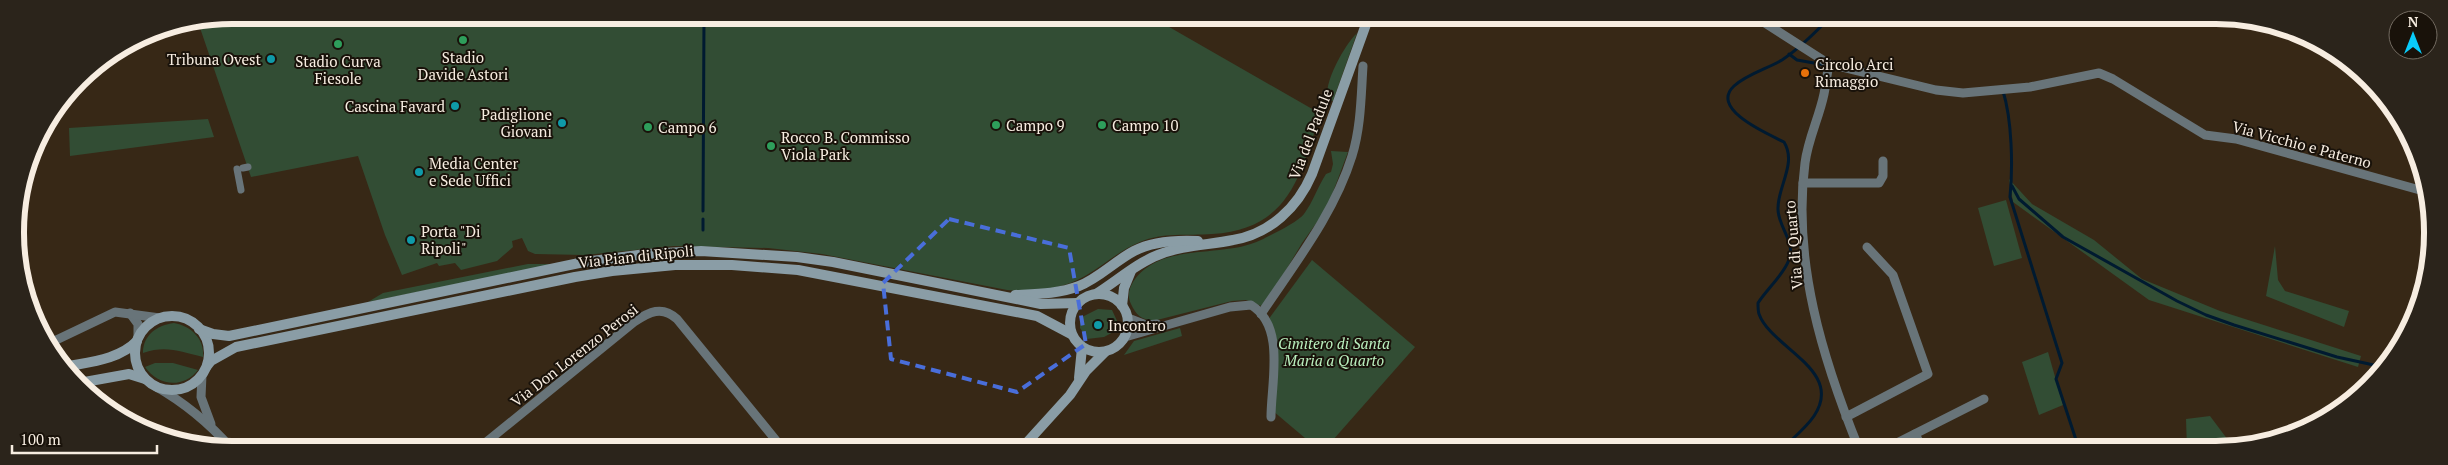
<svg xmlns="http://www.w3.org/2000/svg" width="2448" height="465" font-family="'PT Serif',serif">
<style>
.green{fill:#324d34}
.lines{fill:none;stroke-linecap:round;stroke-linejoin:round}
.stream{stroke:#001a30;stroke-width:3}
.pedestrian{stroke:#687479;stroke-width:7}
.minor{stroke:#687479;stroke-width:9}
.secondary{stroke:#8a9da6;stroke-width:10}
.marked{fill:none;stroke:#496eda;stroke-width:4;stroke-dasharray:10 6;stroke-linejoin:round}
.leisure-dot{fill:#2e9e5b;stroke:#19120a;stroke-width:2}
.culture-dot{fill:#0f9aa8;stroke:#19120a;stroke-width:2}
.food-dot{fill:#e8710a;stroke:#19120a;stroke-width:2}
.labels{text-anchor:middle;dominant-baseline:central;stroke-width:4;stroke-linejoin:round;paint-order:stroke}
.poi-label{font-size:15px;fill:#f7ede1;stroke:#19120a;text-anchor:start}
.street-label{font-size:15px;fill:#f7ede1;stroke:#19120a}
.park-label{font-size:15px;font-style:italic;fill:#bbf1bf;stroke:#19120a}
.rim{fill:none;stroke:#f7ede1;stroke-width:6}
</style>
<rect width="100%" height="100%" fill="#372816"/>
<!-- green -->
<g class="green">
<path d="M233,15L1150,16L1314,110L1321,112C1300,176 1290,229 1212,234C1188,236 1163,232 1140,242C1120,250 1104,265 1085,276C1063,289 1033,293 1007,290L822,254L768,248L674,246L585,255L535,254L528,251L522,238L512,241L513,247L497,261L461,270L455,263L439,266L437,263L402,275L385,235L358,156L251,177L198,22Z"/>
<path d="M1357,33L1333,101L1328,100C1322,85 1345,44 1357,33Z"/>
<polygon points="208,119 214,137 70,156 69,128"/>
<path d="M1331,151L1348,152L1327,208L1302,243L1264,307L1246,300L1232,301L1153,321C1141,319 1136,315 1131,304C1127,296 1129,289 1133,282C1160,241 1223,259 1261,240C1271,235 1298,222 1304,214C1313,202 1318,186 1326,174L1331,172L1333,164Z"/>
<polygon points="2009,179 2032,204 2094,240 2142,279 2220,311 2361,356 2358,367 2149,300 2013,202"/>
<polygon points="2006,200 2022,258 1994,266 1978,208"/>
<polygon points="2275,246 2278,280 2285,291 2349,311 2344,327 2266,296"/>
<polygon points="1312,260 1415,347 1325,449 1318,449 1273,411 1268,320"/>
<polygon points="528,264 556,264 368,302 383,293"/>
<polygon points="1098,309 1112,310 1118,323 1117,330 1104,337 1087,339 1080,328 1080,318"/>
<path d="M174,323C191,326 205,339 203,357C180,352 167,345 143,353C143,335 157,325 174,323Z"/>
<polygon points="1180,328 1182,336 1124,355 1134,341"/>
<polygon points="2048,352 2063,405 2039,415 2022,362"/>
<path d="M155,363H173L198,370C183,389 158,386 145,367Z"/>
<polygon points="2210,416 2234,448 2187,449 2186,419"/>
</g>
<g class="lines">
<!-- stream -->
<g class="stream">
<polyline points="1789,54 1797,60 1825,65"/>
<path d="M2003,91C2012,120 2013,166 2010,197L2062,363L2056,379L2079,449"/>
<polyline points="2012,186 2019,199 2063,237 2177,301 2206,315 2234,325 2337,357 2383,367"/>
<polyline points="703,211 704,17"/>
<polyline points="703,219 703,230"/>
<path d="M1782,449C1792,439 1806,428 1814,416C1845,370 1771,348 1759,314C1758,311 1758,306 1758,303C1767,289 1787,271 1790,256C1794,241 1777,224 1778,208C1778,186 1797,163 1784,142C1768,134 1709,109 1734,86C1747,74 1767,69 1782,60C1800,48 1816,32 1831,16"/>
</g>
<!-- pedestrian -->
<g class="pedestrian">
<polyline points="243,168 248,167"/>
<polyline points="237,169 241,190"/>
</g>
<!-- minor -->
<g class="minor">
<polyline points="1754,16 1829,64 1936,90 1963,93 2030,87 2099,73 2113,79 2205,135 2236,139 2427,192"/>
<path d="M1829,64C1827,74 1826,84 1824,94C1819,118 1808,139 1805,163C1792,261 1823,360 1859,449"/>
<polyline points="1803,183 1879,183 1883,176 1883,161"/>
<polyline points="130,313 138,324 138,338"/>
<path d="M1261,314C1295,263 1334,214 1352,156C1361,127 1361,96 1363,66"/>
<polyline points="1128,318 1146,325 1157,324"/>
<path d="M1125,337L1230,307L1251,305C1286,326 1271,383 1271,417"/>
<polyline points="50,343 115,312 160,318"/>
<polyline points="202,375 201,397 211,424"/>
<path d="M155,386C185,403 209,423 231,448"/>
<polyline points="1846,417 1928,374 1893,275 1867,247"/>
<polyline points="1915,434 1923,449"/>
<path d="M479,448L634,322C649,312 662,305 677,319L783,449"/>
<polyline points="1885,449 1984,399"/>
</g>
<!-- secondary -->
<g class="secondary">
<circle cx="1099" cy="323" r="29"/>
<path d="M1096,294C1117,281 1135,264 1158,255C1182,245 1209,245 1233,240C1270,234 1298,207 1312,174L1369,16"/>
<path d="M1015,295C1037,294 1058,294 1079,286C1099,278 1115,261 1134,251C1153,241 1177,240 1198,241"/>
<polyline points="1122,306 1124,288 1131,271"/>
<circle cx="172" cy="353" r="37"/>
<polyline points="199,329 213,334 229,336 584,262 646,254 701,251 797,257 833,262 1041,304 1078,303"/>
<polyline points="207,366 211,361 236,347 575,277 612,271 675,265 732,265 798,270 1037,316 1071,334"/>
<path d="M64,367C88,362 119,360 137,341"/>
<polyline points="1079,378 1082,348"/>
<polyline points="79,383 129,374 145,379"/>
<polyline points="1021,449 1070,395 1086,371 1105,352"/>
</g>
</g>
<!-- marked area -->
<path class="marked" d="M949,219L1069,248L1086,344L1017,392L891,359L883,283Z"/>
<!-- markers -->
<g class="leisure-dot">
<circle cx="463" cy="40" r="5"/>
<circle cx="338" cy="44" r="5"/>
<circle cx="996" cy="125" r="5"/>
<circle cx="1102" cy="125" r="5"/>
<circle cx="648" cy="127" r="5"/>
<circle cx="771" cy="146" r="5"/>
</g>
<g class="culture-dot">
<circle cx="271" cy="59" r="5"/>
<circle cx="455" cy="106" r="5"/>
<circle cx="562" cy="123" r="5"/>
<circle cx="419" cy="172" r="5"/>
<circle cx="411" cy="240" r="5"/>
<circle cx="1098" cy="325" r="5"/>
</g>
<circle class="food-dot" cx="1805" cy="73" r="5"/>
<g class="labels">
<!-- poi labels -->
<g class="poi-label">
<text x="463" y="57" text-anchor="middle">Stadio<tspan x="463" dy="17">Davide Astori</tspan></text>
<text x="261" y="59" text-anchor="end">Tribuna Ovest</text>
<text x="338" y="61" text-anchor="middle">Stadio Curva<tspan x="338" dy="17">Fiesole</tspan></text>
<text x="1815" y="64">Circolo Arci<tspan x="1815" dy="17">Rimaggio</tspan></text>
<text x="445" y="106" text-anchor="end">Cascina Favard</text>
<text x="552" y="114" text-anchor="end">Padiglione<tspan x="552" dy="17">Giovani</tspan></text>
<text x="1006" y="125">Campo 9</text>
<text x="1112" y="125">Campo 10</text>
<text x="658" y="127">Campo 6</text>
<text x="781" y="137">Rocco B. Commisso<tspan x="781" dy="17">Viola Park</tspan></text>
<text x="429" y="163">Media Center<tspan x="429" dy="17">e Sede Uffici</tspan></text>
<text x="421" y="231">Porta "Di<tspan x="421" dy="17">Ripoli"</tspan></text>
<text x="1108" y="325">Incontro</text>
</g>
<!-- street labels -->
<g class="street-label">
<text transform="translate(1310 134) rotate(-69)">Via del Padule</text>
<text transform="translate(2302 144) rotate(15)">Via Vicchio e Paterno</text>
<text transform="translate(1793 245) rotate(-95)">Via di Quarto</text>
<text transform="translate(636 256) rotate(-6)">Via Pian di Ripoli</text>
<text transform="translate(574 355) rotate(-38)">Via Don Lorenzo Perosi</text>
</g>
<!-- park labels -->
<g class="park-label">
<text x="1334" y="343">Cimitero di Santa<tspan x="1334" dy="17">Maria a Quarto</tspan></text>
</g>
</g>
<!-- crop -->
<path d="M0 0H2448V465H0ZM232 24H2216A208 208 0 0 1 2424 232V233A208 208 0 0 1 2216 441H232A208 208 0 0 1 24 233V232A208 208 0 0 1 232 24Z" fill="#2b241b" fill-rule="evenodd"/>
<path class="rim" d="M232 24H2216A208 208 0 0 1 2424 232V233A208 208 0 0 1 2216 441H232A208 208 0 0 1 24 233V232A208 208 0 0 1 232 24Z"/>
<!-- north arrow -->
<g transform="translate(2413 35)"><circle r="24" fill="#19120a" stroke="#726a60"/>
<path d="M0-4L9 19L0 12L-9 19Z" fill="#09cbfa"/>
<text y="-8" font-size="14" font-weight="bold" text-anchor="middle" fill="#f7ede1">N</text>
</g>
<!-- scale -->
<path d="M12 445v8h145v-8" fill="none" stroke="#f7ede1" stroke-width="2.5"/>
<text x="20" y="445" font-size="15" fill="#f7ede1" stroke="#19120a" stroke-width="4" paint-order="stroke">100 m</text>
</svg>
